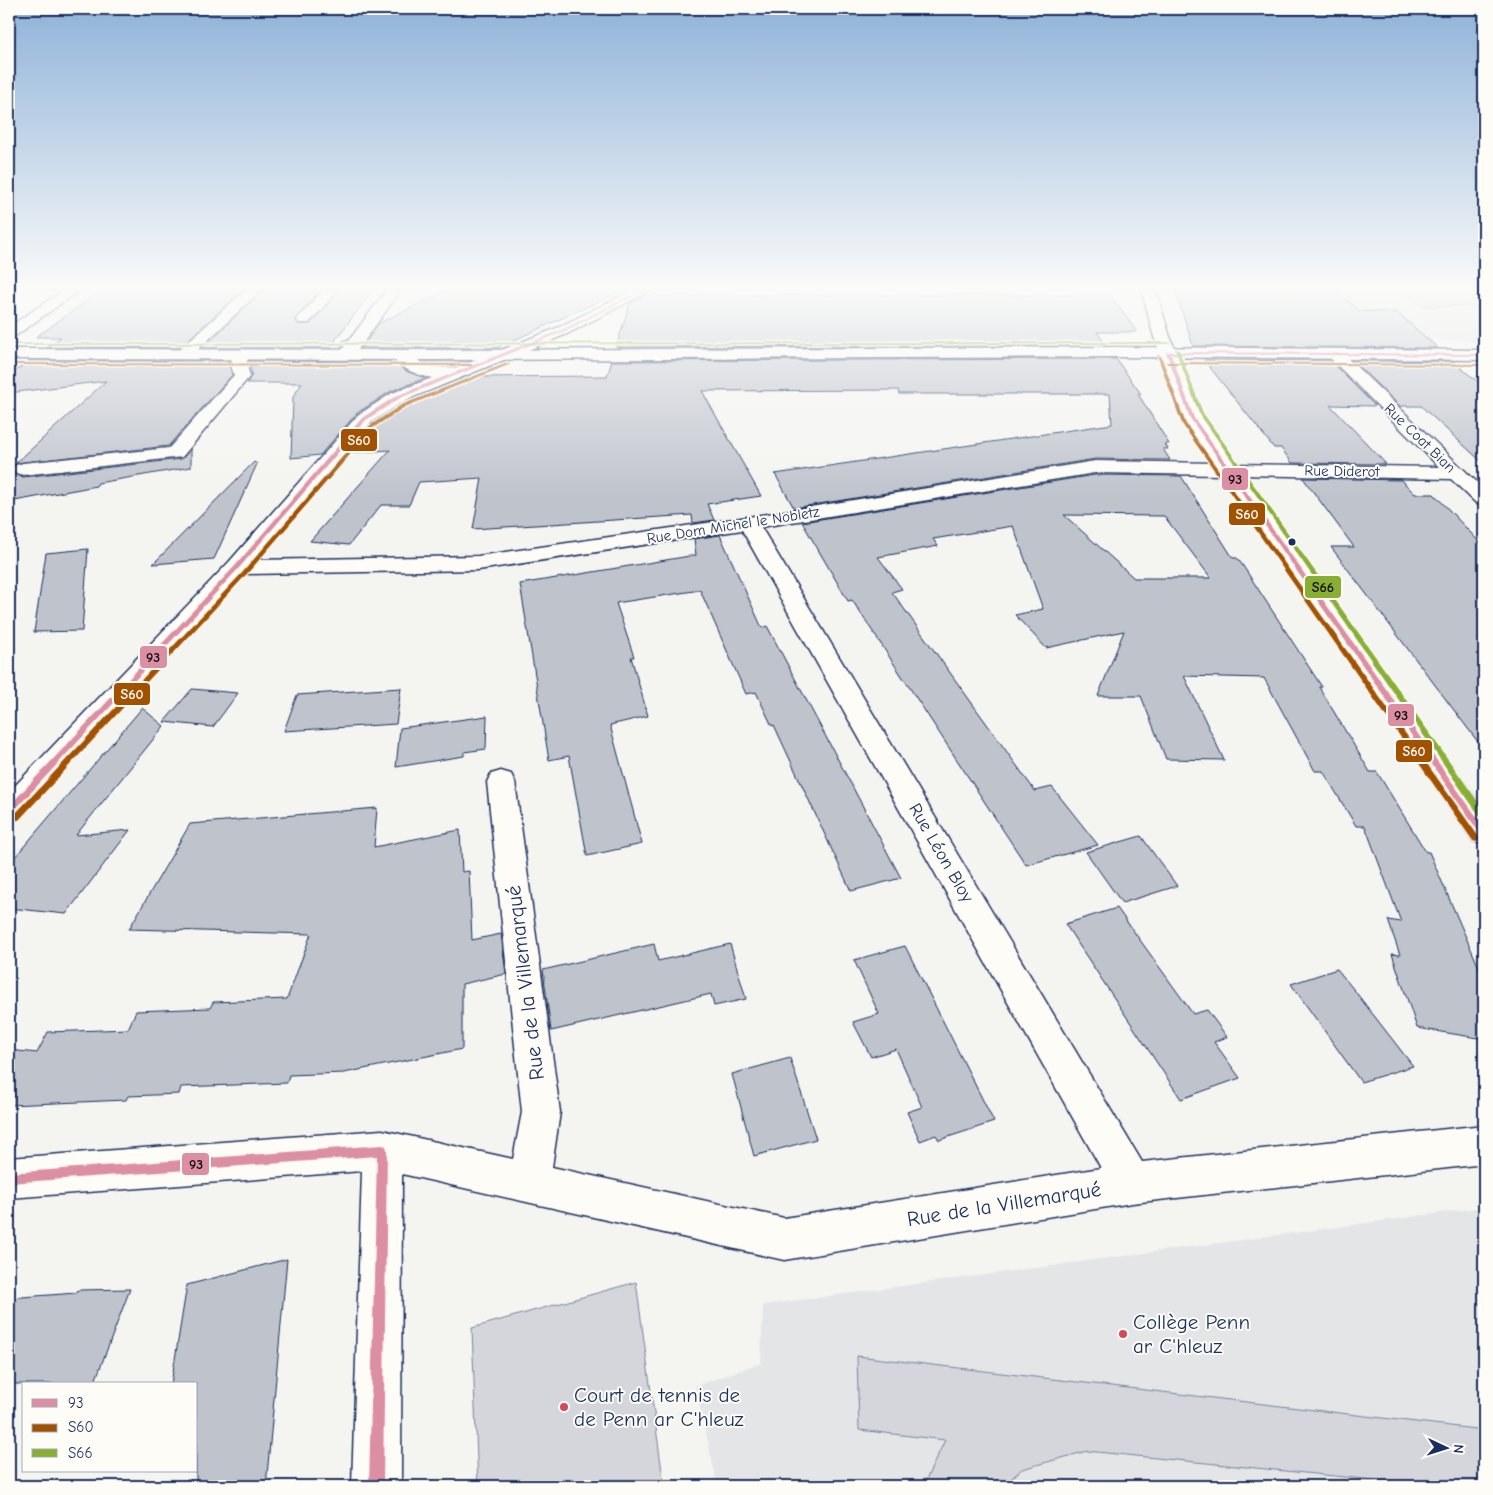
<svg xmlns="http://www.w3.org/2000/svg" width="1493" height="1495" font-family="'Comic Neue',sans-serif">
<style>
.built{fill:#e4e5e6}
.green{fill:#d4d6db;stroke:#78829c}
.building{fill:#bfc3cc;stroke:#1b2f5e;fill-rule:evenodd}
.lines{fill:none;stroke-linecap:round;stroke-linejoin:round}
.minor-casing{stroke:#1b2f5e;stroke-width:3}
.major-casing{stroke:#1b2f5e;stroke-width:3}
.minor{fill:#fdfcf7;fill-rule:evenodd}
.major{fill:#fdfcf7;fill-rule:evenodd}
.bus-1-casing{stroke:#fdfcf7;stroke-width:3}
.bus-2-casing{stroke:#fdfcf7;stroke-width:3}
.bus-3-casing{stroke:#fdfcf7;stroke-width:3}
.bus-1{fill:#dc8ea3;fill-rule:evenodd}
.bus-2{fill:#a25100;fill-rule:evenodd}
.bus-3{fill:#89ae34;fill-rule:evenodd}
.bus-dot{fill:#1b2f5e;stroke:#fdfcf7;stroke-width:2}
.poi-dot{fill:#d1495b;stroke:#fdfcf7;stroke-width:2}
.labels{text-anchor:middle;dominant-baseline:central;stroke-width:4;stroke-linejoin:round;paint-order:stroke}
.far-street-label{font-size:15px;fill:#1b2f5e;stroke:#fdfcf7}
.street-label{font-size:18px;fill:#1b2f5e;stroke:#fdfcf7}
.near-street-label{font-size:21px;fill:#1b2f5e;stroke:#fdfcf7}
.near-poi-label{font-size:21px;fill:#1b2f5e;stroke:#fdfcf7;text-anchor:start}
.line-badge{stroke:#fdfcf7;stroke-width:2}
.badge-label{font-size:14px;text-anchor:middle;font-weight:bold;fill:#fff}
.pale-badge-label{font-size:14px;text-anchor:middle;font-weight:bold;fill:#111}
</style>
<rect width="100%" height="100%" fill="#f4f4f1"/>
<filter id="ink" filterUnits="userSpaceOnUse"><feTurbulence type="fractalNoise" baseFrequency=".02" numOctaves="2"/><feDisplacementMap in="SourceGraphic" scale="10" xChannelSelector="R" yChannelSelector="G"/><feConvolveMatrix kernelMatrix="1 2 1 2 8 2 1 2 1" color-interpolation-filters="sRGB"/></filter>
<g filter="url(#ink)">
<!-- built -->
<g class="built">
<polygon points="1223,287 1484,287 1484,341 1308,339"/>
<polygon points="1484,1207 1484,1486 718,1486 695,1386 761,1363 763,1305"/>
</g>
<!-- green -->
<g class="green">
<polygon points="1399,287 1484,287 1484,306 1424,306"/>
<polygon points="636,1282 664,1486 478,1486 472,1328"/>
<polygon points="857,1356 1484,1430 1484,1486 1434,1486 1087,1451 1022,1469 1003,1486 923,1486 945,1440 859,1430"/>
</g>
<!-- building -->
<g class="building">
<polygon points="106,287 246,287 179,348 47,347 61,337 36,337"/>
<polygon points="266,287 323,287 295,319 299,325 310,324 343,287 374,289 330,347 349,338 341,348 203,348"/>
<polygon points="455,287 630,287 497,348 362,348 379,323"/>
<polygon points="1174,287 1331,287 1359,311 1396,312 1438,348 1193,346"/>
<polygon points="645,295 1110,295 1137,332 1097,332 1106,345 616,347 630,303"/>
<polygon points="1116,359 1141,394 1138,394 1169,444 1165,444 1168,449 1163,449 1170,460 1095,459 794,508 775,474 1112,424 1110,394 899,394 898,390 702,391 761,496 707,504 714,520 693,523 692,515 473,529 482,478 419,482 409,505 381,505 349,545 310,541 390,450 347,453 371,424 405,403 468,377 607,376 612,361"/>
<polygon points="1204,360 1330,361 1375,406 1330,405 1386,464 1292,463 1281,448 1274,448"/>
<polygon points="29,361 229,361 232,375 168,446 16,463 106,381 9,393 9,376"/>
<polygon points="249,361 393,362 408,372 425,378 391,391 357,413 320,455 291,458 293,397 302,383 247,383 252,375"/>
<polygon points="1353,361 1454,362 1484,387 1484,464 1421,406 1400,406"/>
<polygon points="425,362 467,362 456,366 431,365"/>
<polygon points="191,449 191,467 98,483 96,486 9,502 9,470 13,466 11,469 14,474 23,477 182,459"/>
<polygon points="254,462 257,464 214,559 153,564"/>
<path d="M1095,475L1181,476L1233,558H1237L1243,566L1322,687H1319L1370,772H1377L1426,852H1429L1484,979V1039L1417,1028L1392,954L1400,955L1388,920L1401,922L1365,826H1356L1323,771H1315L1264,678L1184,676L1224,760L1166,759L1141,696H1098L1124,631L1046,648L1015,615L1043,609L1013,526L933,539L938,546L878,557L902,589L892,592L1035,791L1052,787L1098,845L1026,865L852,600L848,601L802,522ZM1064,515L1164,516L1211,578H1134Z"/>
<polygon points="1303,478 1401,480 1415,494 1434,494 1484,547 1484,750 1331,547 1354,547"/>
<polygon points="720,535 762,628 767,626 901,878 851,891 774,725 772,726 756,692 746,694 700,590 616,603 634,657 631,657 648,716 610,725 642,844 587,856 569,756 549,760 520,584 696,555 694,539"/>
<polygon points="88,549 82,631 34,632 46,553"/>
<polygon points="401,688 396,724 284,731 297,695"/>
<polygon points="192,689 238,693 213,727 164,722"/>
<polygon points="142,708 164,726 76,835 130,830 66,914 9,908 9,864"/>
<polygon points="487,716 486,749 464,752 464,756 396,767 400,728"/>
<polygon points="377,808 374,847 460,830 462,872 469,871 472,940 501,934 506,974 462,984 462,1049 344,1073 289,1075 287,1083 181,1087 179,1094 128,1096 126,1100 9,1105 9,1050 37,1053 48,1032 128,1029 136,1011 210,1008 213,1002 287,999 311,934 129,929 190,824"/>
<polygon points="1141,836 1177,886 1122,903 1086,852"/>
<polygon points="1117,908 1193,1014 1207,1010 1227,1037 1214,1042 1240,1078 1181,1099 1065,924"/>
<polygon points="654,944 658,961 730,944 746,999 714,1006 711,994 551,1031 543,970"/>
<polygon points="905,946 994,1122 939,1140 936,1135 920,1141 907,1112 922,1107 896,1049 871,1057 853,1022 879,1014 854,960"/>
<polygon points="1337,969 1354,990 1413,1066 1361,1082 1291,984"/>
<polygon points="790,1058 816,1139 754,1156 732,1074"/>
<polygon points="287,1259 266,1486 196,1486 196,1384 171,1384 187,1285"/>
<polygon points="130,1289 94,1384 9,1384 9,1298 76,1293 78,1290"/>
</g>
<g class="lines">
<!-- minor casing -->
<g class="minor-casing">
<g id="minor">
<polygon points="68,287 84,287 14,337 9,339 9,327"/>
<polygon points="249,287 264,287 190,357 178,357 176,354 178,351"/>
<polygon points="326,287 341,287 309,323 299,323 297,320 299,317"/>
<polygon points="389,287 403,287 352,358 340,358 338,355"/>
<path d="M639,287H657L567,334L404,401L370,423L255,560L478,556L748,517L1095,461L1214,463L1183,418L1153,334L1141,287H1155L1169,334L1201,418L1234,464L1439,467L1326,354L1334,349L1340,351L1484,489V506L1477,504L1451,479L1242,475L1484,810V845L1473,841L1222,475L1095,473L761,527L1142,1162L1484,1125V1164L1132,1203L784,1260L402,1174L401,1486H352L362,1171L9,1198V1158L382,1130L513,1159L522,1112L487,782L491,774L501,771L511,774L515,782L560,1112L552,1167L784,1218L1101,1168L742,530L478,570L243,574L19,819L9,822V792L229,562L358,415L392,393L432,378C416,375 399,368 390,355L392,352H404L430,367L456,368L557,328Z"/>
<polygon points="243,349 251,354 246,363 250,376 182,457 23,475 16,473 13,469 16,465 23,463 169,448 234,375 230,363 237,351"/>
</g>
</g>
<!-- major casing -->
<g class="major-casing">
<polygon id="major" points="1119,347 1484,350 1484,360 1119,357 436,360 9,359 9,349 436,350"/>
</g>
<!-- minor -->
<use href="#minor" class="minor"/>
<!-- major -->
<use href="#major" class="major"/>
<!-- bus-1 casing -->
<g class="bus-1-casing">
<g id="bus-1">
<polygon points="647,287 652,287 563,332 400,398 366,420 239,568 12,813 9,814 9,806 235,566 362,418 396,396 561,330"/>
<polygon points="1166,352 1484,354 1484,356 1171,354 1194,418 1484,827 1484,836 1481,835 1190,418"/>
<polygon points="382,1145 386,1146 387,1150 383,1486 369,1486 377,1156 9,1183 9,1173"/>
</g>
</g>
<!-- bus-2 casing -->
<g class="bus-2-casing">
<g id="bus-2">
<polygon points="1157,355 1161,356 1186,424 1479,837 1480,839 1479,841 1476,842 1473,841 1182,424"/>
<polygon points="1166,362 1484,364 1484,366 1168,364 1166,363"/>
<polygon points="9,363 471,364 473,365 471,366 9,365"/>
<polygon points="507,363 511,364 405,407 373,428 246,575 19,820 13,820 12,818 13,816 242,573 369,426 401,405"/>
</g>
</g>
<!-- bus-3 casing -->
<g class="bus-3-casing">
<g id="bus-3">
<polygon points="1168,342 1170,343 1170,344 9,345 9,343"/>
<polygon points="1175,349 1179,350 1203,413 1484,810 1484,819 1481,818 1199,413"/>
</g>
</g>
<!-- bus-1 -->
<use href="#bus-1" class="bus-1"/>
<!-- bus-2 -->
<use href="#bus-2" class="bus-2"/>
<!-- bus-3 -->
<use href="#bus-3" class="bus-3"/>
</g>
</g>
<!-- sky -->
<linearGradient id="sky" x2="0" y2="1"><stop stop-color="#8fb2d8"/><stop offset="0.58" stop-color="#fafaf9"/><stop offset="1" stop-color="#fafaf9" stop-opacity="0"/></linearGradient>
<rect width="1493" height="496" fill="url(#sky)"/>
<!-- markers -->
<circle class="bus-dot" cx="1292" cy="542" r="4.5"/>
<g class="poi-dot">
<circle cx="1123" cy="1334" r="5"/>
<circle cx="564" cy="1407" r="5"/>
</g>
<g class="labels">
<!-- far-street labels -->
<g class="far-street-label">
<text transform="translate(1420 438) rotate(44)">Rue Coat Bian</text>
<text transform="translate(1342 471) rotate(1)">Rue Diderot</text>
<text transform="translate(733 525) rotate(-9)">Rue Dom Michel le Nobletz</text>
</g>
<!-- street labels -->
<g class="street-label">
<text transform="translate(941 853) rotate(60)">Rue Léon Bloy</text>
</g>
<!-- near-street labels -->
<g class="near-street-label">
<text transform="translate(525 983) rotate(-97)">Rue de la Villemarqué</text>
<text transform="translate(1004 1204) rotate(-9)">Rue de la Villemarqué</text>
</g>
<!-- near-poi labels -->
<g class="near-poi-label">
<text x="1133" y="1322">Collège Penn<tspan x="1133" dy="24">ar C'hleuz</tspan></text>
<text x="574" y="1395">Court de tennis de<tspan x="574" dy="24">de Penn ar C'hleuz</tspan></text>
</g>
</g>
<g class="line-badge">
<rect x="340" y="428" width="38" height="24" rx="5" fill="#a25100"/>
<rect x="1221" y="467" width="28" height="24" rx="5" fill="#dc8ea3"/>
<rect x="1228" y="502" width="38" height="24" rx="5" fill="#a25100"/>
<rect x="1304" y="575" width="38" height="24" rx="5" fill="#89ae34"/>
<rect x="139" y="645" width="29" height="24" rx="5" fill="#dc8ea3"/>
<rect x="113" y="682" width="38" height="24" rx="5" fill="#a25100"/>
<rect x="1387" y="703" width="28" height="24" rx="5" fill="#dc8ea3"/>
<rect x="1395" y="739" width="38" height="24" rx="5" fill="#a25100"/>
<rect x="181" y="1152" width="29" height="24" rx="5" fill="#dc8ea3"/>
</g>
<g class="badge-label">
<text x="359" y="445">S60</text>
<text x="1247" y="519">S60</text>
<text x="132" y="699">S60</text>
<text x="1414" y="756">S60</text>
</g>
<g class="pale-badge-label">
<text x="1235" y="484">93</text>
<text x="1323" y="592">S66</text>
<text x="153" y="662">93</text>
<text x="1401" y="720">93</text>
<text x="196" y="1169">93</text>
</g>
<!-- margin -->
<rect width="1493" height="1495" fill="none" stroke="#fdfcf7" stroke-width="30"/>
<rect x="15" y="15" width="1463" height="1465" fill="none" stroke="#1b2f5e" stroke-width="2" filter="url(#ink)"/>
<!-- legend -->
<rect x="22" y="1382" width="175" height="90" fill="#fdfcf7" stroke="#a3aaba"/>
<rect x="32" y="1399" width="25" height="8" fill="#dc8ea3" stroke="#a3aaba"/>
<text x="68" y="1408" font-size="15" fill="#1b2f5e">93</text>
<rect x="32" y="1424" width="25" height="8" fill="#a25100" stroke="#a3aaba"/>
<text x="68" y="1432" font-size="15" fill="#1b2f5e">S60</text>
<rect x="32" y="1449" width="25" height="8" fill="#89ae34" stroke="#a3aaba"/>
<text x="68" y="1458" font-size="15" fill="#1b2f5e">S66</text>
<!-- north arrow -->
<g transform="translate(1446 1448) rotate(94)" stroke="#fdfcf7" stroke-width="4" paint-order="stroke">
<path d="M0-4L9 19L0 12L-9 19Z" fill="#1b2f5e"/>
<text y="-8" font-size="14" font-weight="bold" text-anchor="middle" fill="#1b2f5e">N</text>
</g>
</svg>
